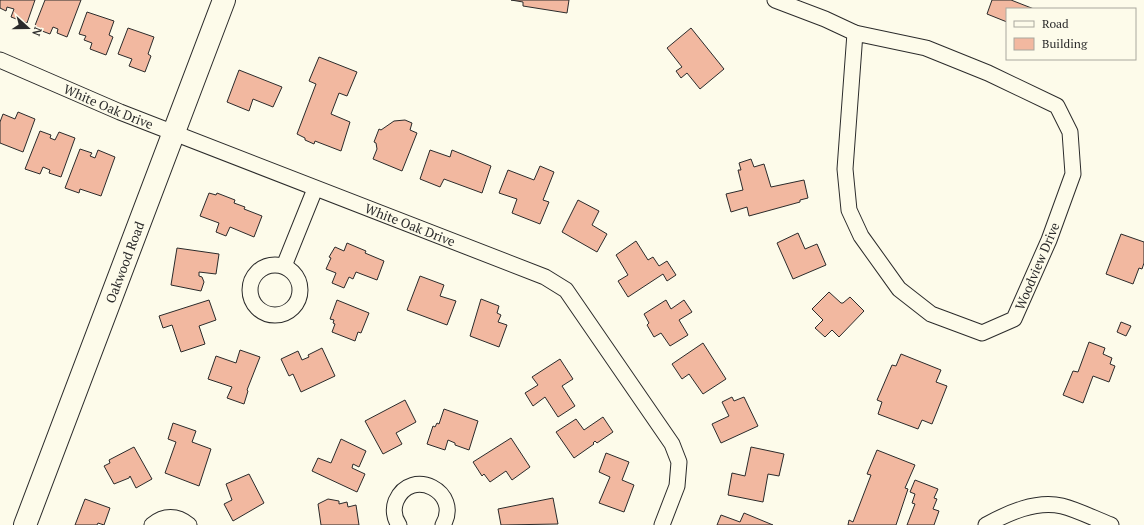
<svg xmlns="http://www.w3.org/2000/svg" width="1144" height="525" font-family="'PT Serif',serif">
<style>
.building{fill:#f2b8a0;stroke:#2b2b2b}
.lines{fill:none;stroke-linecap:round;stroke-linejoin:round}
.street-casing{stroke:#2b2b2b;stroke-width:17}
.secondary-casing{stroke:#2b2b2b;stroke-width:24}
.street{stroke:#fdfbea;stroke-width:15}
.secondary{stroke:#fdfbea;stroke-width:22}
.labels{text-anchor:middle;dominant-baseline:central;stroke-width:3;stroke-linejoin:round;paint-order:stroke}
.street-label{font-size:13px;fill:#2b2b2b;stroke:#fdfbea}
</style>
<rect width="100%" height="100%" fill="#fdfbea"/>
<!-- building -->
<g class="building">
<polygon points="0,0 35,0 27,23 11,17 14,9 7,7 6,11 0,8"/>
<polygon points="45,0 81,0 67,37 57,33 58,29 53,27 50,34 34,28"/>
<polygon points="511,0 569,0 567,13 523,6 523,2"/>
<polygon points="992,0 1011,0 1034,9 1007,9 1007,22 987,14"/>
<polygon points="87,12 114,21 109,35 113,37 106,55 90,49 92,43 84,40 86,36 79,34"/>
<polygon points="128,28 154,37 148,54 151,56 145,72 129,66 132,59 118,54"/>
<polygon points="691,28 724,69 700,89 687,73 681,78 676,71 682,67 667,48"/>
<polygon points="319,57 357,72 347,96 339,93 331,114 350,122 341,151 315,141 314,144 305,140 305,138 297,134 316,84 309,81"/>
<polygon points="239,70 282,87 273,107 253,99 249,111 227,102"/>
<polygon points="18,112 35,119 23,152 0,143 0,122 3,114 15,119"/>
<polygon points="405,120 412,123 410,130 417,133 402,171 373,159 377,149 376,143 374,142 379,129 381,130 394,121"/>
<polygon points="40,131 51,135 50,138 55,140 59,132 75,138 61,177 49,173 50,170 43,167 40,174 25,169"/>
<polygon points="80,149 92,153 90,156 95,158 98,150 115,157 101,196 80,189 79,193 65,188"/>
<polygon points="430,150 450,157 452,150 491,166 482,193 444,179 440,187 420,179"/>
<polygon points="751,159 754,167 764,164 771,187 804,180 808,198 800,200 800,202 749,216 747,207 731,212 726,194 743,190 738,170 741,170 739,163"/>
<polygon points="540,166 554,172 543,200 549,202 540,224 512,213 517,199 499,193 508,170 534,180"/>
<polygon points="209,193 216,195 217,193 235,200 234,203 245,207 244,209 262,216 254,237 230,227 226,236 216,232 219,223 200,216"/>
<polygon points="578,200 599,211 592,225 607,234 597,252 562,232"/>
<polygon points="798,233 805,249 817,244 826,265 793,279 777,243"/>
<polygon points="1121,234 1144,242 1144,263 1142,269 1139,268 1133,284 1106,274"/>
<polygon points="636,241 648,260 653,257 659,266 667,261 676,275 667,281 663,274 628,297 618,281 628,275 616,255"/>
<polygon points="347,243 366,251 365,253 384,261 377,280 356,272 353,279 349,277 344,288 332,283 336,273 326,269 331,258 329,257 335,247 344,251"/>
<polygon points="177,248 219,254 216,274 199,272 199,276 202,277 204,282 201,291 171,285"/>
<polygon points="420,276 444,285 440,296 456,301 447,325 407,310"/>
<polygon points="829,292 841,303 843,303 850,297 864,311 839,337 832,330 825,337 815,328 823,320 812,309"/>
<polygon points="481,299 499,306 497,313 501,315 498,322 507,325 499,347 470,336"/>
<polygon points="209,300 216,320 199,326 205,344 181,352 172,325 163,328 159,316"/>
<polygon points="337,300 369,313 361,333 358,332 355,341 332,332 335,324 333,323 334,320 330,319"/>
<polygon points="666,300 671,309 684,300 692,312 679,320 688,335 670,346 661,333 654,337 647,325 649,323 644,314"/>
<polygon points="1121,322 1131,326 1126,336 1117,332"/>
<polygon points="1089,342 1105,348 1103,354 1112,358 1110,364 1115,366 1109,382 1093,376 1083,403 1063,395 1073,371 1078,372"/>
<polygon points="703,343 726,379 703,394 689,374 682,379 672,364"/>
<polygon points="322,348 335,376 301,392 293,374 289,376 281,359 298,351 302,360 309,357 308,355"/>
<polygon points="240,350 260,357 247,390 248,391 244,404 227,398 232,387 208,379 216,356 236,363"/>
<polygon points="901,354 941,370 936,382 947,386 932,424 922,420 918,429 878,414 882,402 877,400 892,365 896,366"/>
<polygon points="560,359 573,379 562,386 575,406 558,417 545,397 533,406 525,393 538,385 532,377"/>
<polygon points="732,397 734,401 744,397 758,426 721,443 712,424 729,416 722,402"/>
<polygon points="405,400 416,422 396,433 402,444 383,454 365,421"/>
<polygon points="444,409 478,421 469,450 455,445 455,443 448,440 445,450 427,444 433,426 435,427 437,423 439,424"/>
<polygon points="603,417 613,432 597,443 595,441 593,443 594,444 574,458 556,432 576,419 584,430"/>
<polygon points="173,423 196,431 192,442 211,449 199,486 165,473 176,442 168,439"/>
<polygon points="511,438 530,467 512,480 506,471 490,482 484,474 482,476 473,462"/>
<polygon points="341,439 366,451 359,467 353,464 352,468 365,474 357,492 312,471 318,458 331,463"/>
<polygon points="134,447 152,479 136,488 130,476 129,478 114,484 104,466 110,463 109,460"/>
<polygon points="751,447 784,454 779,476 768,474 763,502 728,495 732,473 745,476"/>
<polygon points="877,450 915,465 905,488 908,489 896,525 848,525 849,520 853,522 871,475 867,474"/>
<polygon points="606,453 629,462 622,480 634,485 624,512 599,503 610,477 599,472"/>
<polygon points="249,474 264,503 233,521 224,504 232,500 226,484"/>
<polygon points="915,480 938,489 934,498 937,499 933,509 939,511 934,525 907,525 915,504 912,503 915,494 910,492"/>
<polygon points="553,498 558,524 501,525 498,509"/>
<polygon points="85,499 110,508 104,525 98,523 97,525 75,525"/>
<polygon points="328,499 339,501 339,504 347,502 348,507 356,505 359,525 321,525 318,504"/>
<polygon points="744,513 773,525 717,525 721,515 740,522"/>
</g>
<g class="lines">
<!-- street casing -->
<g class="street-casing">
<g id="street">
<polyline points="775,0 825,19 855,33"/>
<polygon points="855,33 926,48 988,73 1057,106 1070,132 1073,174 1049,240 1014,319 982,333 931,314 899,289 861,236 849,210 845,169"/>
<path id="s1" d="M0,60L120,112L545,277L566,290L672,444L679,462L677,486L662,525"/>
<circle cx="275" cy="290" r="25"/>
<polyline points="284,266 315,189"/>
<path d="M152,525C164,515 177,515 189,525"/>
<path d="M399,525C394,518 393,509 396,501C411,466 462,492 443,525"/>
<path d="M986,525C1008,513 1036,500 1062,506C1078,510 1095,519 1111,525"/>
</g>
</g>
<!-- secondary casing -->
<g class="secondary-casing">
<g id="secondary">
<path id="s2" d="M25,525L224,0"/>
</g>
</g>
<!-- street -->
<use href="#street" class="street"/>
<!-- secondary -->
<use href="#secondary" class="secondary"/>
</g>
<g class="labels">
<!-- street labels -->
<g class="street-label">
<text stroke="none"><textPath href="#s1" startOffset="118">White Oak Drive</textPath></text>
<text stroke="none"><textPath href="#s1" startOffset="442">White Oak Drive</textPath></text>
<text stroke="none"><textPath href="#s2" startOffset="281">Oakwood Road</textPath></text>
<text transform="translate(1037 266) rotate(-67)">Woodview Drive</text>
</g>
</g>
<!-- legend -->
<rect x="1006" y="8" width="130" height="52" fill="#fdfbea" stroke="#a9a89e"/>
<rect x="1014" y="21" width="20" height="6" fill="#fdfbea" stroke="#a9a89e"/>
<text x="1042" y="28" font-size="12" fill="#2b2b2b">Road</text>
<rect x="1014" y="38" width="20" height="12" fill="#f2b8a0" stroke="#a9a89e"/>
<text x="1042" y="48" font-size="12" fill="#2b2b2b">Building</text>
<!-- north arrow -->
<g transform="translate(28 28) rotate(111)" stroke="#fdfbea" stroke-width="3" paint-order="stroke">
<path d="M0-3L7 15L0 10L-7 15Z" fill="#2b2b2b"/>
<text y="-6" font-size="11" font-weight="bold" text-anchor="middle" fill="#2b2b2b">N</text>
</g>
</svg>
